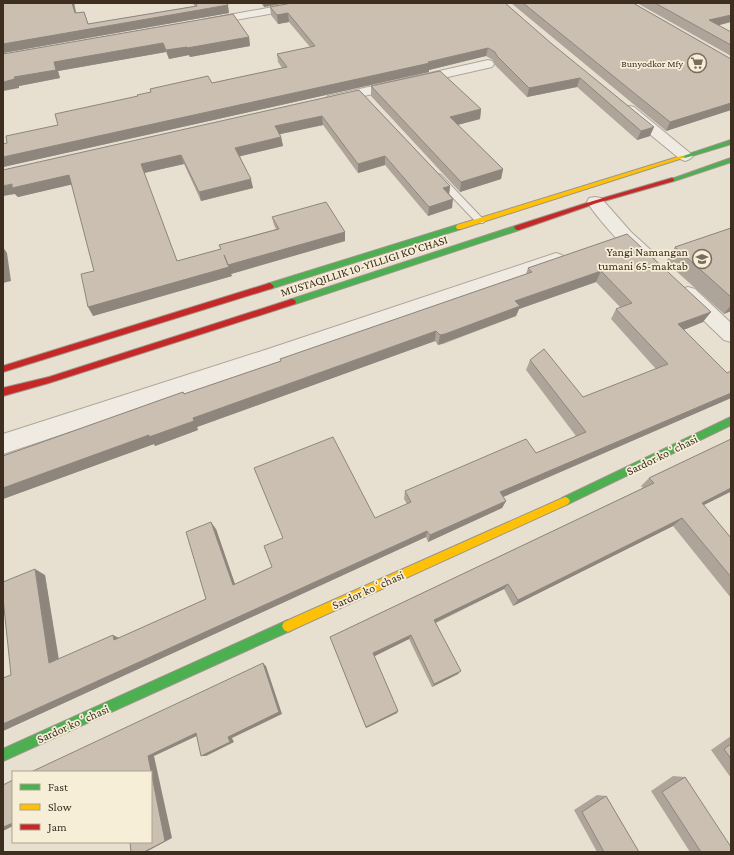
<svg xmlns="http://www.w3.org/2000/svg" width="734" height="855" font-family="'Crimson Pro',serif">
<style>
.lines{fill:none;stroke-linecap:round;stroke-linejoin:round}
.lane-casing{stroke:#ada599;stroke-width:2}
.street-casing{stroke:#ada599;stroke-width:2}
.fast-casing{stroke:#9c958a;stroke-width:2}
.slow-casing{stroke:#9c958a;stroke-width:2}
.jam-casing{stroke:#9c958a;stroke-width:2}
.lane{fill:#efebe3;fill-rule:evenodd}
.street{fill:#efebe3;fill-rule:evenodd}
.fast{fill:#4caf50;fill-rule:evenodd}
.slow{fill:#ffc107;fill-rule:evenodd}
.jam{fill:#c62828;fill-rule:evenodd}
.wall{fill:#afa499}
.shaded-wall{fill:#8e867d}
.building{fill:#cbbfb2;stroke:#8e867d}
.labels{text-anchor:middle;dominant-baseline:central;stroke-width:3.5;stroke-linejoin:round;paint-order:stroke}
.far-poi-label{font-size:10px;fill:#3d2e20;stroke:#f7eed8;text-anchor:end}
.poi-label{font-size:12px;fill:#3d2e20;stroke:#f7eed8;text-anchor:end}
.street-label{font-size:12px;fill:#3d2e20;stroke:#f7eed8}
</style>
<rect width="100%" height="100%" fill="#e7e0d1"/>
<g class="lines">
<!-- lane casing -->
<g class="lane-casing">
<polygon id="lane" points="438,174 441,175 483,219 485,221 483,223 477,223 435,179 434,177 435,175"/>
</g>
<!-- street casing -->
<g class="street-casing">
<g id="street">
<polygon points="295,3 320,3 314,6 207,25 203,24 201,22 203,20 207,19"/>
<polygon points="488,60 492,61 494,64 492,67 333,103 328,102 326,99 328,96 333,95"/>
<polygon points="629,106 634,107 690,153 693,156 690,159 685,161 680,159 624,113 622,110 624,107"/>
<path d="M595,197L601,198L631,232L653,252L656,256L653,260C649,261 645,263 641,260C628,254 595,215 587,202L589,198Z"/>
<polygon points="556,253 562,255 565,259 562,263 282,361 3,454 3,434 268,349"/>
<polygon points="688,287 695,289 731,323 731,342 724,340 681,299 679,294 681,289"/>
</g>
</g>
<!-- fast casing -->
<g class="fast-casing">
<g id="fast">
<polygon points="731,140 731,144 685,158 680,157"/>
<polygon points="731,158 731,162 674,181 669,180"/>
<polygon points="457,225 461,225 462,227 461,229 273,288 270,289 266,286 267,284"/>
<polygon points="515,226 517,226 520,228 519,230 295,304 289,304 288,302 289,300"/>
<polygon points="731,417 731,425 568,504 565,505 562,504 560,501 562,498"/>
<polygon points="288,620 292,622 294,626 292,630 3,761 3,749"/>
</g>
</g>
<!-- slow casing -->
<g class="slow-casing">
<g id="slow">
<polygon points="681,156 686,157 461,229 457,229 456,227 457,225"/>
<polygon points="565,497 568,498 570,501 568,504 292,630 288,632 284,630 282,626 284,622"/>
</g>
</g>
<!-- jam casing -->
<g class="jam-casing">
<g id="jam">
<polygon points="672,178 674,179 674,181 597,203 519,230 517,230 514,228 515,226 593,201"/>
<polygon points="270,283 274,286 273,288 3,372 3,366"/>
<polygon points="292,299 295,300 296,302 295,304 49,383 3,396 3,388 49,377"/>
</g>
</g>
<!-- lane -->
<use href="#lane" class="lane"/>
<!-- street -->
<use href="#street" class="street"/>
<!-- fast -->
<use href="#fast" class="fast"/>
<!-- slow -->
<use href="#slow" class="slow"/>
<!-- jam -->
<use href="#jam" class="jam"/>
</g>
<!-- wall -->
<g class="wall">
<polygon points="3,3 74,3 76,13 88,24 195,6 192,3 227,3 229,13 3,53"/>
<polygon points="261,3 286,3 264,7"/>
<polygon points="505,3 650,136 637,140 577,87 527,97 495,65 493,60 486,56 429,70 429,72 3,167 3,144 7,143 151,92 150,89 212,83 282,68 278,62 277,54 310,47 289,22 278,24 271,15 270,7"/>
<polygon points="511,3 633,3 731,59 731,110 666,131"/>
<polygon points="637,3 731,3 718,25 731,32 731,56"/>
<polygon points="249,37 250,46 190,57 189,55 169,59 166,52 58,71 60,78 19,86 19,88 3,54"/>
<polygon points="371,86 481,109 480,119 458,125 503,169 501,179 460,192 371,96"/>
<polygon points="359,90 450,186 449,194 452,208 428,216 385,165 358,173 323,125 280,134 281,137 283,146 240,156 253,188 201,201 184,164 144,173 177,261 221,249 219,245 276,229 274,225 272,217 345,232 345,241 231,274 232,276 93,316 94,271 72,184 18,197 15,194"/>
<polygon points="731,228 731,311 724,314 666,262 675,247"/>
<polygon points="627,234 703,322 683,330 727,373 731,371 731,398 503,497 506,501 502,508 428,542 426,537 3,731 3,678 11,675 45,575 58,659 119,638 206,599 216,529 235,584 272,567 375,518 407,504 404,499 405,491 536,453 576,436 526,370 530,360 583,397 656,369 611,319 616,309 620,307 596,282 519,309 516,316 443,344 438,345 435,341 197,427 198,430 155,446 154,444 3,499 3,456 183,392 185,394 281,361 280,359 526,274 528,268"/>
<polygon points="731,439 731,493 730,492 703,505 731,538 731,598 673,526 513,606 504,589 436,623 458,674 432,687 409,639 374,656 398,711 397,713 366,728 330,637 643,488 641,486 649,478"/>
<polygon points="731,736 731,778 711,750"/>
<polygon points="673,776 685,777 731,852 690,852 651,791"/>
<polygon points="597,795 606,796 639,852 597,852 574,810"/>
</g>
<!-- shaded-wall -->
<g class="shaded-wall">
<polygon points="72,3 74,3 78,22 75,13"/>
<polygon points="263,3 286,3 264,7"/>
<polygon points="228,5 229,13 3,53 3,44 84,12 90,29"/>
<polygon points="288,13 289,22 278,24 277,15"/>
<polygon points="731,15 731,22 705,29 709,20"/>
<polygon points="249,37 250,46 190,57 189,55 169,59 166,50"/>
<polygon points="163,43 166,52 58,71 60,78 19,86 19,88 3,91 3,82 54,62"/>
<polygon points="488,48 486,56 429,70 429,72 3,167 3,157 428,62"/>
<polygon points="580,78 577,87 527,97 529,88"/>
<polygon points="731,103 731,110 666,131 670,122"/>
<polygon points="481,109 480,119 449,127 450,117"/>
<polygon points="322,116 323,125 276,135 275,126"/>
<polygon points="654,127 650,136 637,140 641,131"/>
<polygon points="281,137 283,146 237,157 235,148"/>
<polygon points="181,155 184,164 144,173 141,164"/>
<polygon points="385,156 385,165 358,173 358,164"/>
<polygon points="503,169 501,179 460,192 461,182"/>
<polygon points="69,175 74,184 18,197 15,194 3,196 3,186"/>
<polygon points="251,179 253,188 201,201 199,192"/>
<polygon points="450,186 449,195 443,188"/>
<polygon points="453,199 452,208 428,216 429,207"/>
<polygon points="345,232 345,241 231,274 232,276 93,316 88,307 228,265"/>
<polygon points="3,247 7,253 11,281 3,283"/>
<polygon points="601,271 596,282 519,309 516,316 438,345 440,335 515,301"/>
<polygon points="731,305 731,311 724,314"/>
<polygon points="711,312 703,322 671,335 678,324"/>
<polygon points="436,331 435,341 197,427 198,430 155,446 154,444 3,499 3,488 193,418"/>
<polygon points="731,393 731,398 496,500 500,492"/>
<polygon points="731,488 731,490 730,492 692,511 702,503"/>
<polygon points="506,501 502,508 428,542 430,535"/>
<polygon points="682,518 673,526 513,606 518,600"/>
<polygon points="211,522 216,529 237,590 233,585"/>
<polygon points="427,531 426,537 3,731 3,724"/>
<polygon points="35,569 45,575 60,666 49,663"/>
<polygon points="508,584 504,589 432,624 434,620"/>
<polygon points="113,635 121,639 114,640"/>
<polygon points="411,635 409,639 373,657 373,653"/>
<polygon points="263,663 266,666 282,714 232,738 234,742 206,756 201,756 228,737"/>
<polygon points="461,671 458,674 432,687 434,684"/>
<polygon points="398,711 397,713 366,728 366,727"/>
<polygon points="196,733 201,734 154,756 172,838 146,852 144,852 148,756"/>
<polygon points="13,823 13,826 3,831 3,827"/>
</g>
<!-- building -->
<g class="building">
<polygon points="3,3 72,3 75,13 84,12 88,24 197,6 196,3 227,3 228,5 3,44"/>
<polygon points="292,3 505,3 552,44 654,127 641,131 580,78 529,88 497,56 495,52 488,48 428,62 430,63 3,157 3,144 7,143 6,136 58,125 55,114 138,96 137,95 151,92 150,89 208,76 212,83 287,67 277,54 315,46 288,13 277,15 270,7"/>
<polygon points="523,3 633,3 731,59 731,103 670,122"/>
<polygon points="655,3 731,3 731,15 709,20 731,32 731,45"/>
<polygon points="233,14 249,37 187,48 187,47 166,50 163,43 54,62 56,70 14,77 15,79 3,82 3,54"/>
<polygon points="440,71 481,109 450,117 503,169 461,182 371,86"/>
<polygon points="359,90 450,186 443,188 453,199 429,207 385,156 358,164 322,116 275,126 281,137 235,148 251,179 199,192 181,155 141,164 177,261 221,249 219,245 279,229 272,217 326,202 345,232 228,265 224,255 229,267 88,307 81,274 94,271 69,175 12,188 12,184 3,186 3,170"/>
<polygon points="731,228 731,297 675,247"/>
<polygon points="627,234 711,312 678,324 727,373 731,371 731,393 500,492 506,501 430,535 427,531 3,724 3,678 11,675 3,598 3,582 35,569 49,663 113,635 114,640 206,599 186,532 211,522 233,585 272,567 264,546 283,538 254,468 333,437 375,518 411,502 405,491 526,439 536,453 586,432 530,360 544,349 583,397 668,364 616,309 632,303 601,271 515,301 520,306 445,334 440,335 436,331 193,418 194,421 149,437 149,435 3,488 3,456 183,392 184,394 281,361 280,359 532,272 528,268"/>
<polygon points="3,262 4,273 3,273"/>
<polygon points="731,439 731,488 702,503 731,538 731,577 682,518 518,600 508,584 434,620 461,671 434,684 411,635 373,653 398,711 366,727 330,637 654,483 649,478"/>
<polygon points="263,663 279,712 228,737 230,742 201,756 196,733 148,756 165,841 144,852 131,852 130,842 151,842 151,772 31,772"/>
<polygon points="731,744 731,759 724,749"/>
<polygon points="685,777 731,847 731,852 701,852 662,792"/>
<polygon points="13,780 13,823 3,827 3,785"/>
<polygon points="606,796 639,852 604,852 582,812"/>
</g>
<!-- icons -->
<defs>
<g id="supermarket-ring" transform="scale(1)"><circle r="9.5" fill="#f7eed8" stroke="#786c5e" stroke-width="1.5"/><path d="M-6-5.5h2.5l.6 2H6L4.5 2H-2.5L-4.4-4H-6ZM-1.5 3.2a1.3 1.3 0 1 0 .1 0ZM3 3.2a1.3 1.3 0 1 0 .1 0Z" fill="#786c5e"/></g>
<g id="school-ring" transform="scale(1)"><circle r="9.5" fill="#f7eed8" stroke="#786c5e" stroke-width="1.5"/><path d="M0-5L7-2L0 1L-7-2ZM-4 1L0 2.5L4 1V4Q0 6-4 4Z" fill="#786c5e"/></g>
</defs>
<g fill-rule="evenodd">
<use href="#supermarket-ring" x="697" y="63"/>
<use href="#school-ring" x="702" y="259"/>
</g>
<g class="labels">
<!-- far-poi labels -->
<g class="far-poi-label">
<text x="683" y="63">Bunyodkor Mfy</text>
</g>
<!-- poi labels -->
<g class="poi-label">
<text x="688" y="252">Yangi Namangan<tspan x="688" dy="14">tumani 65-maktab</tspan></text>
</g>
<!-- street labels -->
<g class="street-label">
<text transform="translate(364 266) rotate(-18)">MUSTAQILLIK 10-YILLIGI KO'CHASI</text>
<text transform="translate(662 455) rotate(-26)">Sardor koʻchasi</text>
<text transform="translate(368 590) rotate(-24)">Sardor koʻchasi</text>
<text transform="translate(73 724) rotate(-24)">Sardor koʻchasi</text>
</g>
</g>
<!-- border -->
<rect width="734" height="855" fill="none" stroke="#3d2e20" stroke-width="8"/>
<!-- legend -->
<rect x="12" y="771" width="140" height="72" fill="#f7eed8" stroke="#ada18e"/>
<rect x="20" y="784" width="20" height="6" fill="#4caf50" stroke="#ada18e"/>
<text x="48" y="791" font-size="12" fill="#3d2e20">Fast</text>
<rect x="20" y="804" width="20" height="6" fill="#ffc107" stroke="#ada18e"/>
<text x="48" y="811" font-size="12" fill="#3d2e20">Slow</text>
<rect x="20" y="824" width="20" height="6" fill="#c62828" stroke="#ada18e"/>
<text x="48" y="831" font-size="12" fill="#3d2e20">Jam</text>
</svg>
